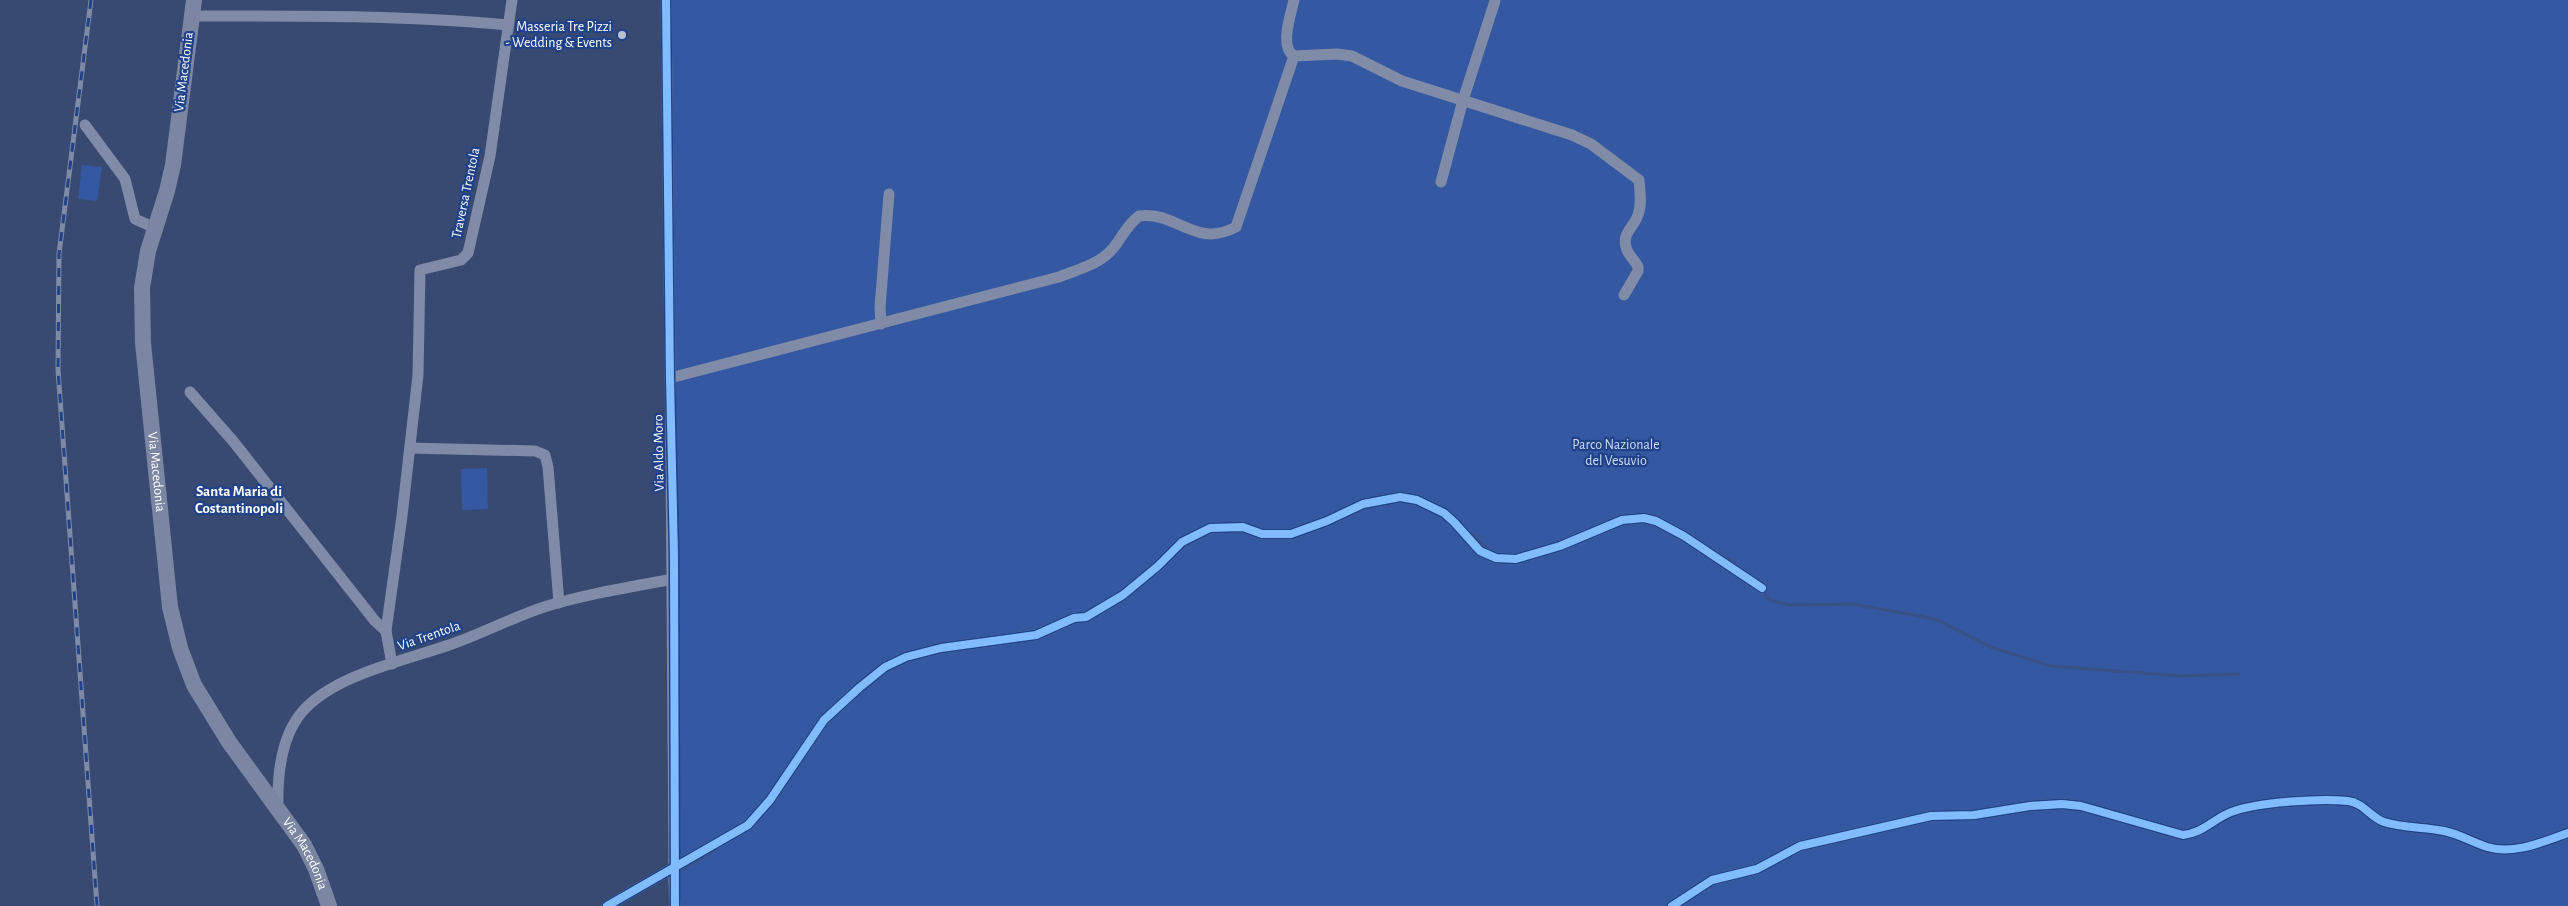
<svg xmlns="http://www.w3.org/2000/svg" width="2568" height="906" font-family="'Alegreya Sans',sans-serif">
<style>
.green{fill:#3458a1}
.lines{fill:none;stroke-linecap:round;stroke-linejoin:round}
.stream{stroke:#3a5185;stroke-width:3}
.minor{stroke:#7f8ba7;stroke-width:11}
.secondary{stroke:#7b86a3;stroke-width:16}
.rail-casing{stroke:#7f8ba5;stroke-width:5}
.rail{stroke:#20428a;stroke-width:3;stroke-dasharray:9;stroke-linecap:butt}
.minor-bridge{stroke:#7f8ba7;stroke-width:11}
.cycleway-casing{stroke:#20428a;stroke-width:11}
.cycleway{stroke:#80bcff;stroke-width:8}
.poi-dot{fill:#b9c0ce;stroke:#20428a;stroke-width:2}
.labels{text-anchor:middle;dominant-baseline:central;stroke-width:4.5;stroke-linejoin:round;paint-order:stroke}
.poi-label{font-size:14px;fill:#fff;stroke:#20428a;text-anchor:end}
.street-label{font-size:14px;fill:#fff;stroke:#20428a}
.park-label{font-size:14px;fill:#d1def8;stroke:#20428a}
.neighbourhood-label{font-size:15px;font-weight:bold;fill:#fff;stroke:#20428a}
</style>
<rect width="100%" height="100%" fill="#384a72"/>
<!-- green -->
<g class="green">
<polygon points="664,0 2568,0 2568,906 671,906"/>
<polygon points="82,165 102,167 97,201 78,199"/>
<polygon points="487,468 488,509 462,510 461,469"/>
</g>
<g class="lines">
<!-- stream -->
<g class="stream">
<polyline points="1473,535 1488,550"/>
<polyline points="1720,554 1735,564"/>
<polyline points="1763,592 1770,600 1789,605 1853,604 1935,619 1990,647 2051,666 2181,676 2239,674"/>
<polyline points="681,870 716,849"/>
</g>
<!-- minor -->
<g class="minor">
<path d="M666,0C669,287 673,573 674,860"/>
<path d="M192,16C297,16 403,15 508,25"/>
<path d="M1294,56L1337,54L1352,56L1402,81L1572,135L1591,144L1639,180C1640,191 1642,204 1638,215C1634,227 1622,233 1626,247C1627,254 1635,260 1638,267V271L1624,295"/>
<polyline points="85,125 125,179 135,219 155,228"/>
<polyline points="1441,182 1463,100 1495,1"/>
<polyline points="881,324 880,307 889,194"/>
<path d="M670,378L1059,277C1079,269 1101,264 1114,247C1123,236 1127,225 1139,216C1178,211 1194,249 1236,227L1294,56C1279,47 1291,14 1294,0"/>
<polyline points="190,392 233,441 375,621 386,631"/>
<polyline points="410,448 535,451 545,455 548,467 559,603"/>
<polyline points="392,664 386,631 402,516 418,375 420,270 461,260 468,253 490,156 512,0"/>
<path d="M278,810C277,778 280,738 302,712C334,675 403,661 449,645C481,634 511,618 544,607C585,594 631,587 673,579"/>
<polyline points="674,881 675,906"/>
<polyline points="607,906 748,825 770,800 824,720 859,688 885,667 906,657 941,648 1036,635 1074,618 1086,617 1123,595 1158,566 1182,542 1210,528 1243,527 1262,534 1291,534 1327,521 1363,504 1400,497 1417,500 1444,513 1454,522 1480,551 1496,558 1516,559 1560,546 1622,520 1644,518 1656,521 1684,536 1762,588"/>
<path d="M1672,906L1712,880L1757,869L1800,846L1931,816L1974,815L2030,806L2062,804L2081,806L2183,835C2204,833 2215,817 2234,811C2260,802 2321,798 2348,801C2364,803 2370,817 2384,822C2402,828 2425,827 2444,831C2459,834 2472,842 2487,847C2514,855 2543,842 2568,833"/>
</g>
<!-- secondary -->
<path class="secondary" id="s1" d="M194,0L173,165L167,191L148,251L142,288L143,343L170,607L180,648L194,685L229,742L304,845L316,869L329,906"/>
<!-- rail casing -->
<g class="rail-casing">
<polyline id="rail" points="91,0 59,254 58,370 97,906"/>
</g>
<!-- rail -->
<use href="#rail" class="rail"/>
<!-- minor-bridge -->
<polyline class="minor-bridge" points="674,860 674,881"/>
<!-- cycleway casing -->
<g class="cycleway-casing">
<g id="cycleway">
<polyline points="666,0 670,378 674,555 675,906"/>
<polyline points="607,906 748,825 770,800 824,720 859,688 885,667 906,657 941,648 1036,635 1074,618 1086,617 1123,595 1158,566 1182,542 1210,528 1243,527 1262,534 1291,534 1327,521 1363,504 1400,497 1417,500 1444,513 1454,522 1480,551 1496,558 1516,559 1560,546 1622,520 1644,518 1656,521 1684,536 1762,588"/>
<path d="M1672,906L1712,880L1757,869L1800,846L1931,816L1974,815L2030,806L2062,804L2081,806L2183,835C2204,833 2215,817 2234,811C2260,802 2321,798 2348,801C2364,803 2370,817 2384,822C2402,828 2425,827 2444,831C2459,834 2472,842 2487,847C2514,855 2543,842 2568,833"/>
</g>
</g>
<!-- cycleway -->
<use href="#cycleway" class="cycleway"/>
</g>
<!-- markers -->
<circle class="poi-dot" cx="622" cy="35" r="5"/>
<g class="labels">
<!-- poi labels -->
<g class="poi-label">
<text x="612" y="27">Masseria Tre Pizzi<tspan x="612" dy="16">- Wedding &amp; Events</tspan></text>
</g>
<!-- street labels -->
<g class="street-label">
<text transform="translate(184 72) rotate(-83)">Via Macedonia</text>
<text transform="translate(466 193) rotate(-78)">Traversa Trentola</text>
<text transform="translate(659 453) rotate(-91)">Via Aldo Moro</text>
<text stroke="none"><textPath href="#s1" startOffset="478">Via Macedonia</textPath></text>
<text transform="translate(429 636) rotate(-19)">Via Trentola</text>
<text stroke="none"><textPath href="#s1" startOffset="898">Via Macedonia</textPath></text>
</g>
<!-- park labels -->
<g class="park-label">
<text x="1616" y="445">Parco Nazionale<tspan x="1616" dy="16">del Vesuvio</tspan></text>
</g>
<!-- neighbourhood labels -->
<g class="neighbourhood-label">
<text x="239" y="491">Santa Maria di<tspan x="239" dy="17">Costantinopoli</tspan></text>
</g>
</g>
</svg>
